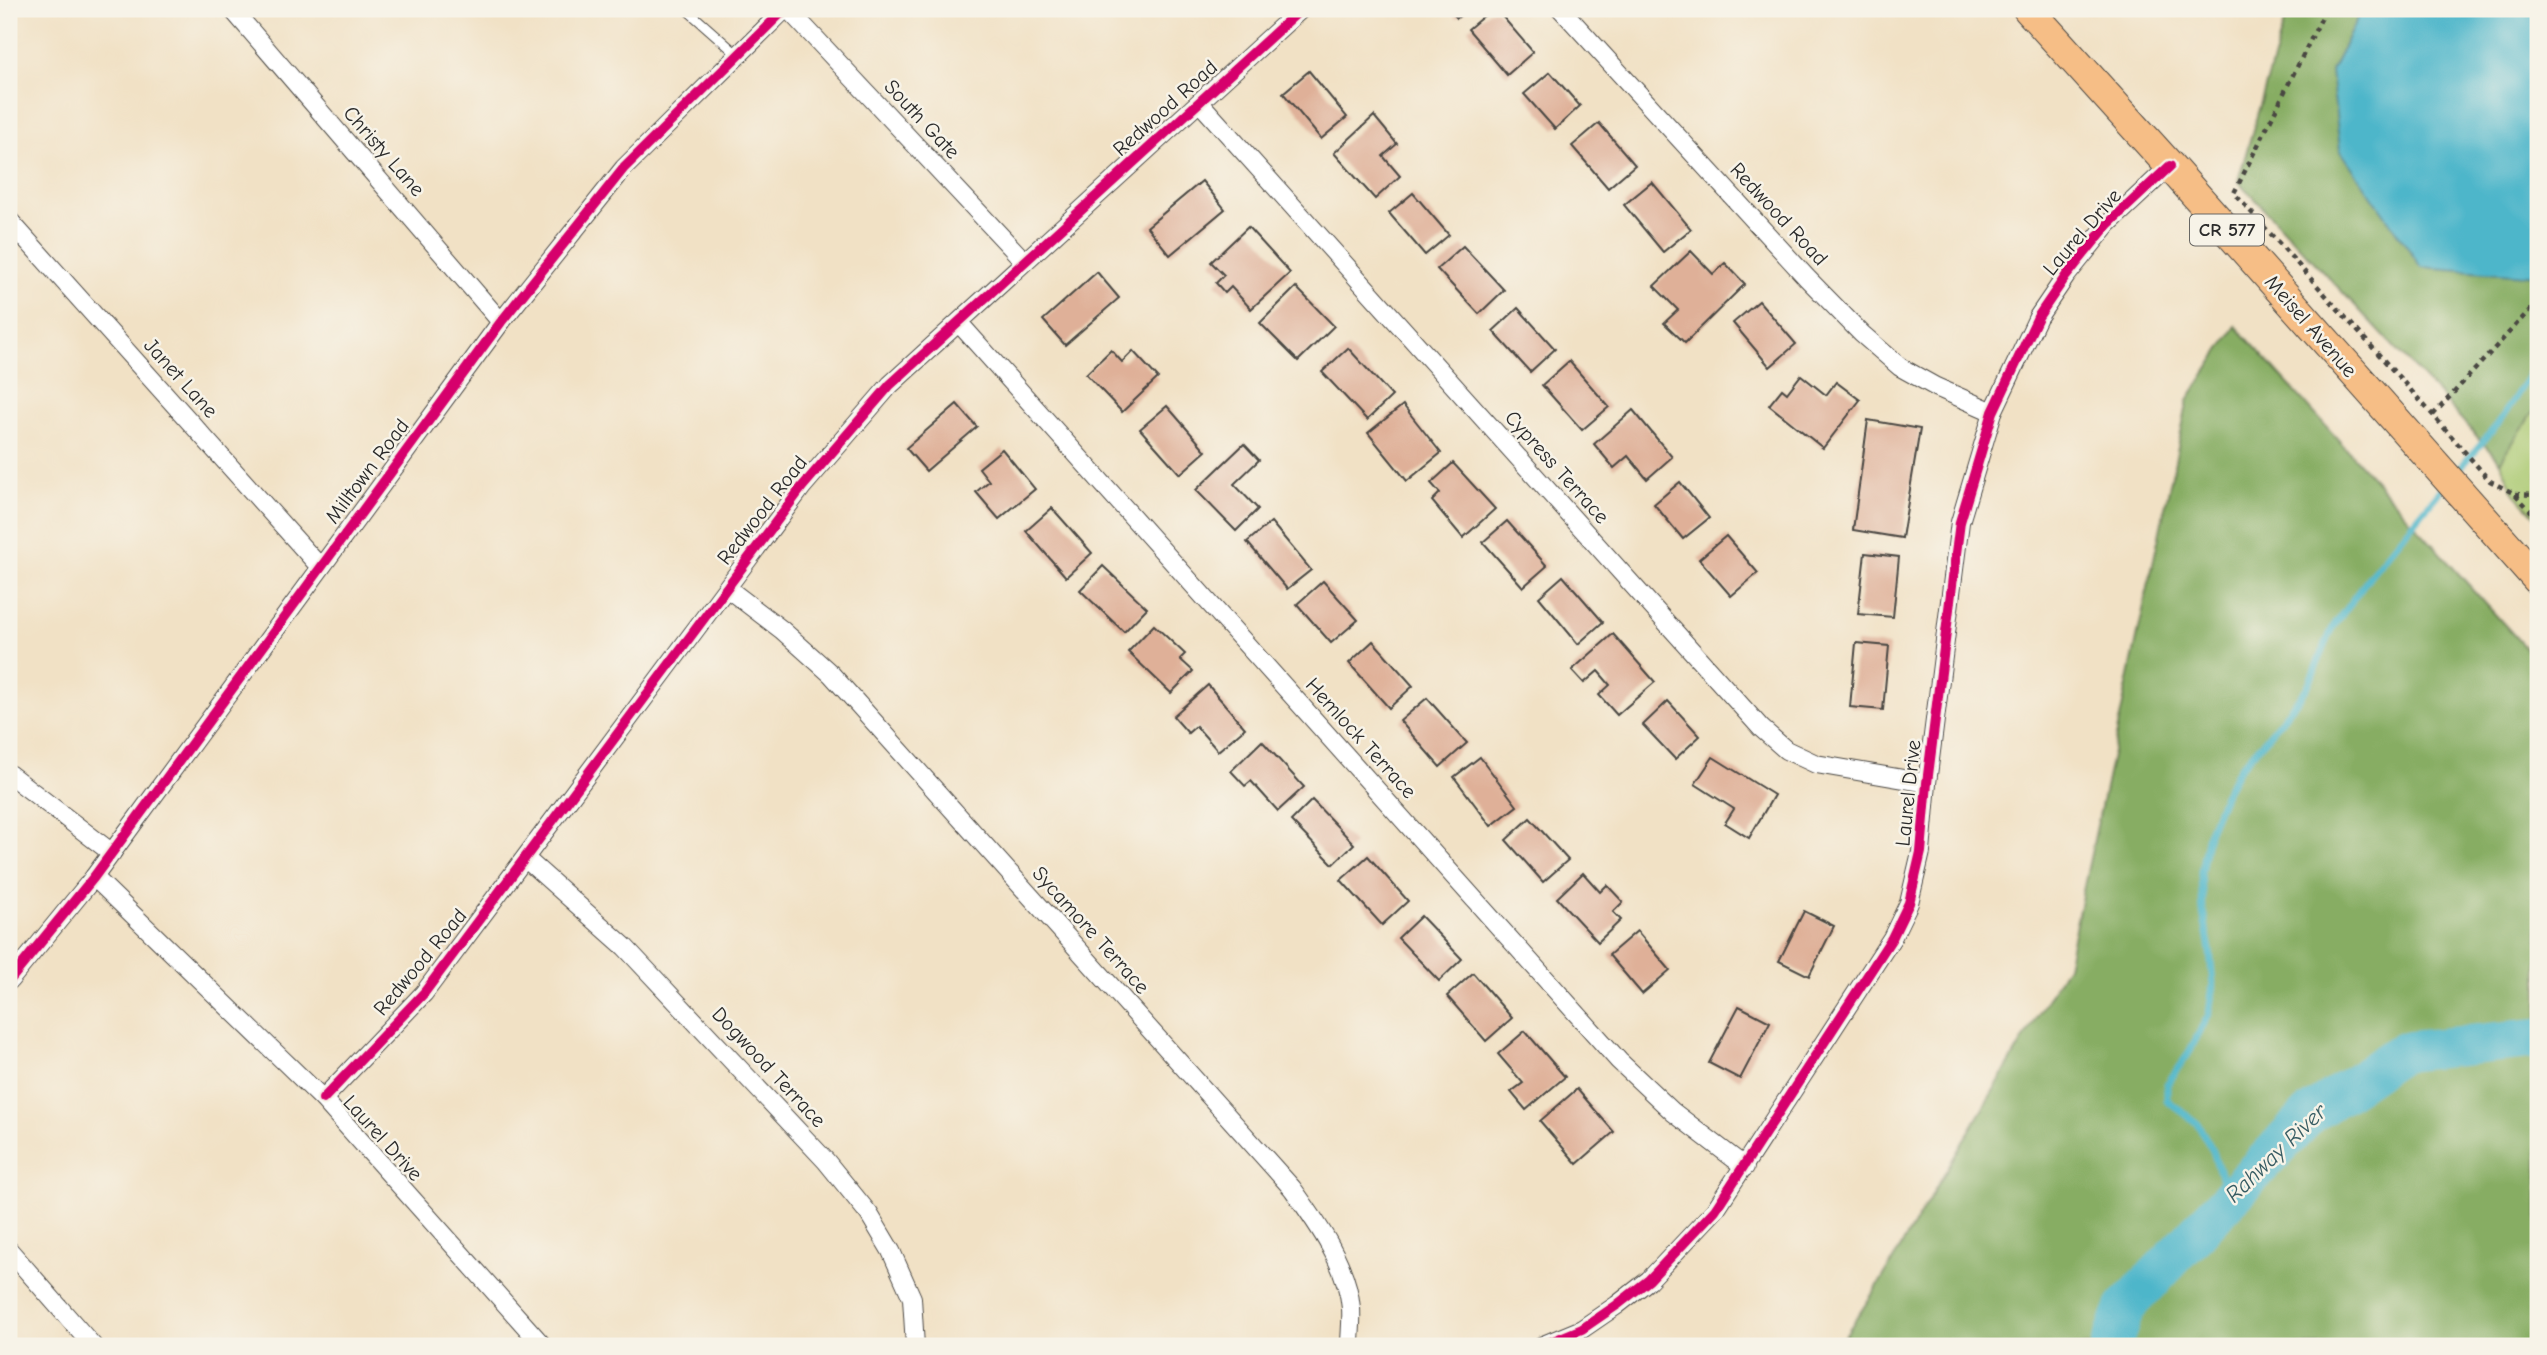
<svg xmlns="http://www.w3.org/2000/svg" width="2547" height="1355" font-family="'Comic Neue',sans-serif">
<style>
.green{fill:#aac971;stroke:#6a7a4e;stroke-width:2}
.forest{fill:#87ad63;stroke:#596c47;stroke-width:2}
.water{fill:#4db6ca;stroke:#3c707a;stroke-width:2}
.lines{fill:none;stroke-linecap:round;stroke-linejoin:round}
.stream{stroke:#4db6ca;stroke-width:7}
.river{stroke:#4db6ca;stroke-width:40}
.building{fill:#dfb098}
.lane-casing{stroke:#494642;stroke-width:11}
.street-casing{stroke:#494642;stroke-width:20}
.primary-casing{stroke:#494642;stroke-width:32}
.path{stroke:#494642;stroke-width:4.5;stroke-dasharray:5 5;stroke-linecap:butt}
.lane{stroke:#fff;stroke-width:9}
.street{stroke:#fff;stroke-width:18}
.primary{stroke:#f6be86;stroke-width:30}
.cycleway-casing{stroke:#f7f3e8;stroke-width:15}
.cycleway{stroke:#d6006c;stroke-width:10}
.labels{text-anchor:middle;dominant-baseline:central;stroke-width:5;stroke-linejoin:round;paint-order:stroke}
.shield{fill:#f7f3e8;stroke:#686764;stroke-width:2}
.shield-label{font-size:19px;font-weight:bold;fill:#2b2b2b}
.street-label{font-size:21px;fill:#2b2b2b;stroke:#f7f3e8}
.water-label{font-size:23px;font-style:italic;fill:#375c63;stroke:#f7f3e8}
</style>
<rect width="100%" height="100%" fill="#f7f3e8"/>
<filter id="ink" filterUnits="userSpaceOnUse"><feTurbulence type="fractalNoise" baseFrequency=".0143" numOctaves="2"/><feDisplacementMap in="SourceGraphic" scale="14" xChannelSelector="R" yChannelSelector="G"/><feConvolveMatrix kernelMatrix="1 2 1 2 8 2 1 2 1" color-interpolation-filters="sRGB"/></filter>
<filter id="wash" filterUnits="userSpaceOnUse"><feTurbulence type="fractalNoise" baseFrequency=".00686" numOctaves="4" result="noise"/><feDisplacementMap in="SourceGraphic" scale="28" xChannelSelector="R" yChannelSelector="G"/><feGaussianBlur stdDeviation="1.57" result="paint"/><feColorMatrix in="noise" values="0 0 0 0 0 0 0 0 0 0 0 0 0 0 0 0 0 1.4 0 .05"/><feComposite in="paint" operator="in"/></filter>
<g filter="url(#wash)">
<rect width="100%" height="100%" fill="#f1e1c5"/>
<!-- green -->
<polygon class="green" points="2538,404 2538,519 2515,494 2500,462"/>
<!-- forest -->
<g class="forest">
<polygon points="2288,9 2538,9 2538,404 2500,462 2443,399 2238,181"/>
<polygon points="2236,326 2538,662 2538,1346 1838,1346 1879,1284 2067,966 2188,400"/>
</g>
<!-- water -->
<polygon class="water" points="2362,9 2538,9 2538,276 2421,267 2340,150 2331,71"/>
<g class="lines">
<!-- stream -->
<g class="stream">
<polyline points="2453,476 2498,424 2538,362"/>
<polyline points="2228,1199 2213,1151 2197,1123 2167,1100 2167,1084 2187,1056 2209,1014 2213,985 2210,950 2203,911 2201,872 2208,833 2224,795 2240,767 2265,740 2307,688 2333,627 2371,574 2445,485"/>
</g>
<!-- river -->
<polyline class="river" points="2111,1346 2125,1308 2309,1115 2402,1052 2538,1038"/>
</g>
<g id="blocks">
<!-- building -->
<g class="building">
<polygon points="1449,9 1468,9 1457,18"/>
<polygon points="1492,9 1496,9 1533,52 1507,75 1468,29"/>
<polygon points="1309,71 1347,117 1321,139 1283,93"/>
<polygon points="1550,72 1580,106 1555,129 1524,94"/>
<polygon points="1374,116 1397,144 1383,156 1400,176 1375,199 1334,153"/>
<polygon points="1599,123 1635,165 1608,188 1572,146"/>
<polygon points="1202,181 1225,209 1170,255 1147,227"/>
<polygon points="1652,182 1691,229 1663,252 1624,205"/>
<polygon points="1413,193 1449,235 1425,255 1389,213"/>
<polygon points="1248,227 1290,273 1251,309 1231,287 1225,293 1216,283 1224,275 1211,262"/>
<polygon points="1463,246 1504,290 1479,314 1437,269"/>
<polygon points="1691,251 1713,274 1725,263 1745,284 1685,343 1664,323 1678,310 1654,286"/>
<polygon points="1097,272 1119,298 1065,345 1043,320"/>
<polygon points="1296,287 1334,326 1298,361 1260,323"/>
<polygon points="1759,301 1796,344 1770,367 1733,323"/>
<polygon points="1518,308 1555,349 1530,372 1493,331"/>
<polygon points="1348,348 1392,396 1367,420 1322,372"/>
<polygon points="1111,350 1122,362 1133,351 1158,378 1122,412 1086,374"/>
<polygon points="1569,361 1609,407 1582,430 1542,385"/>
<polygon points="1801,375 1826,395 1836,382 1860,400 1823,448 1769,405 1782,389 1787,393"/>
<polygon points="957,404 977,427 926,471 906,448"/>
<polygon points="1403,405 1441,453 1407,481 1368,433"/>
<polygon points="1167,406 1206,451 1180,474 1140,429"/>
<polygon points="1633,410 1672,457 1647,479 1628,456 1614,468 1594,444"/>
<polygon points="1868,420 1920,429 1902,538 1853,530"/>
<polygon points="1244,444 1259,460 1234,484 1258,509 1236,531 1196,490"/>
<polygon points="1002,449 1035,489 999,519 976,492 989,481 979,468"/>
<polygon points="1453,463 1495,509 1463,538 1432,501 1440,493 1431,483"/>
<polygon points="1680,482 1709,518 1683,539 1654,504"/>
<polygon points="1052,508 1092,553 1066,577 1026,531"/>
<polygon points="1507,521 1547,566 1523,587 1483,542"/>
<polygon points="1271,522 1311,570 1287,589 1247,542"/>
<polygon points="1726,536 1758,573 1731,596 1699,559"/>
<polygon points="1865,553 1899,557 1893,617 1858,614"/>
<polygon points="1103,566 1147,608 1124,632 1080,590"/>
<polygon points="1563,576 1603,622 1578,644 1539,597"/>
<polygon points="1323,581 1358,620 1331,643 1297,604"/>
<polygon points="1154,625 1185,654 1180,659 1193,671 1171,693 1128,652"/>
<polygon points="1613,634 1655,682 1617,715 1599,695 1610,685 1598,671 1584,683 1572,670"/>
<polygon points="1373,641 1413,686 1389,708 1349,663"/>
<polygon points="1856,643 1889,646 1883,710 1850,707"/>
<polygon points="1208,685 1245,728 1218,751 1196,726 1188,733 1173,716"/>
<polygon points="1427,698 1467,743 1440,767 1400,721"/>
<polygon points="1668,701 1700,736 1675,759 1643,725"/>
<polygon points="1262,741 1304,787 1278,811 1251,781 1245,786 1231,771"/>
<polygon points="1480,757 1517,806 1491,826 1454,777"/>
<polygon points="1713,757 1774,795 1749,838 1725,823 1734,809 1695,784"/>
<polygon points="1312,800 1354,844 1333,864 1291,821"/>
<polygon points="1530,818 1568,860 1543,882 1506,840"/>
<polygon points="1368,856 1408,901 1382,925 1341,880"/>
<polygon points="1583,873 1600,892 1607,885 1623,902 1613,912 1621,920 1598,942 1557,898"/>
<polygon points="1804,911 1834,926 1809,976 1779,961"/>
<polygon points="1421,916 1462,959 1439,981 1398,938"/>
<polygon points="1637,931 1670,970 1642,994 1609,955"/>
<polygon points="1473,973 1512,1018 1486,1041 1447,996"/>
<polygon points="1739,1006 1770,1022 1740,1079 1709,1063"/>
<polygon points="1525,1031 1565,1077 1526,1110 1511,1092 1523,1083 1498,1054"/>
<polygon points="1577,1089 1614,1132 1577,1164 1540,1121"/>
</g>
</g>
</g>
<g filter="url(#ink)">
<use href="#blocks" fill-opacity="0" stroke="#494642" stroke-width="2"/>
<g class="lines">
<!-- lane casing -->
<g class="lane-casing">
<polyline id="lane" points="686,9 738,55"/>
</g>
<!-- street casing -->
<g class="street-casing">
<g id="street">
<polyline points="232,9 501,322"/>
<polyline points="788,9 1024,261"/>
<polyline points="1561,9 1807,278 1862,334 1900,367 1936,387 1993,412"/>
<polyline points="1200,103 1761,728 1786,750 1816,764 1927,783"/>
<polyline points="9,220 320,567"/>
<polyline points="959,323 1619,1061 1673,1112 1745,1167"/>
<path d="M727,588L782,630L831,674L1292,1188C1317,1223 1347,1264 1351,1308C1352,1321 1350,1334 1350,1346"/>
<polyline points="9,774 112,853"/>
<polyline points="526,859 625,947 826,1161 869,1214 891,1251 912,1298 915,1346"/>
<polyline points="94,877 323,1099 543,1346"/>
<polyline points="9,981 94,877 501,322 624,168 785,9"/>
<polyline points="323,1099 424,993 802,487 890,385 1301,9"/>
<polyline points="9,1250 93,1346"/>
<polyline points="1541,1346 1582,1329 1617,1305 1649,1280 1715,1210 1892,938 1909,903 1921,852 1927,783 1960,522 1993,412 2038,317 2066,276 2108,224 2170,166"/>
</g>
</g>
<!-- primary casing -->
<g class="primary-casing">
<polyline id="primary" points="2028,9 2170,166 2538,580"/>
</g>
<!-- path -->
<g class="path">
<polyline points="2326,9 2234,193 2433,415 2490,481 2515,494 2538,519"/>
<polyline points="2433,415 2538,301"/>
<polyline points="2515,494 2538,495"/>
</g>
<!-- lane -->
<use href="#lane" class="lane"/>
<!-- street -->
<use href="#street" class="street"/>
<!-- primary -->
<use href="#primary" class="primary"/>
<!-- cycleway casing -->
<g class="cycleway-casing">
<g id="cycleway">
<polyline points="9,981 94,877 501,322 624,168 785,9"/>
<polyline points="323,1099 424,993 802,487 890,385 1301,9"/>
<polyline points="1541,1346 1582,1329 1617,1305 1649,1280 1715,1210 1892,938 1909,903 1921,852 1927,783 1960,522 1993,412 2038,317 2066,276 2108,224 2170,166"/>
</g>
</g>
<!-- cycleway -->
<use href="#cycleway" class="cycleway"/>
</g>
</g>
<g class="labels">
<!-- shield labels -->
<rect class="shield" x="2190" y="214.5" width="74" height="31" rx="5"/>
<g class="shield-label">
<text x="2227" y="230">CR 577</text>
</g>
<!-- street labels -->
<g class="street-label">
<text transform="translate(1165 108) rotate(-42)">Redwood Road</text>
<text transform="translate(922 119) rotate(47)">South Gate</text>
<text transform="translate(384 151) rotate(49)">Christy Lane</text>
<text transform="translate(1779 214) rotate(47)">Redwood Road</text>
<text transform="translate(2082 232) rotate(-49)">Laurel Drive</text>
<text transform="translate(2311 326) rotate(49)">Meisel Avenue</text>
<text transform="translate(181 378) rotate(48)">Janet Lane</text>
<text transform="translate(1557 467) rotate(48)">Cypress Terrace</text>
<text transform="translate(367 471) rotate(-53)">Milltown Road</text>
<text transform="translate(762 510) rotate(-52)">Redwood Road</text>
<text transform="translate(1361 738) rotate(48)">Hemlock Terrace</text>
<text transform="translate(1908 793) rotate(-84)">Laurel Drive</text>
<text transform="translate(1091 930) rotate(48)">Sycamore Terrace</text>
<text transform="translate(420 962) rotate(-50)">Redwood Road</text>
<text transform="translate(769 1067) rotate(47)">Dogwood Terrace</text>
<text transform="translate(383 1138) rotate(48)">Laurel Drive</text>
</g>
<!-- water labels -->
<g class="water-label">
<text transform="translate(2276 1153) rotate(-44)">Rahway River</text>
</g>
</g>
<!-- margin -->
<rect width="2547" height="1355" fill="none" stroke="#f7f3e8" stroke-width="35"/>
</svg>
